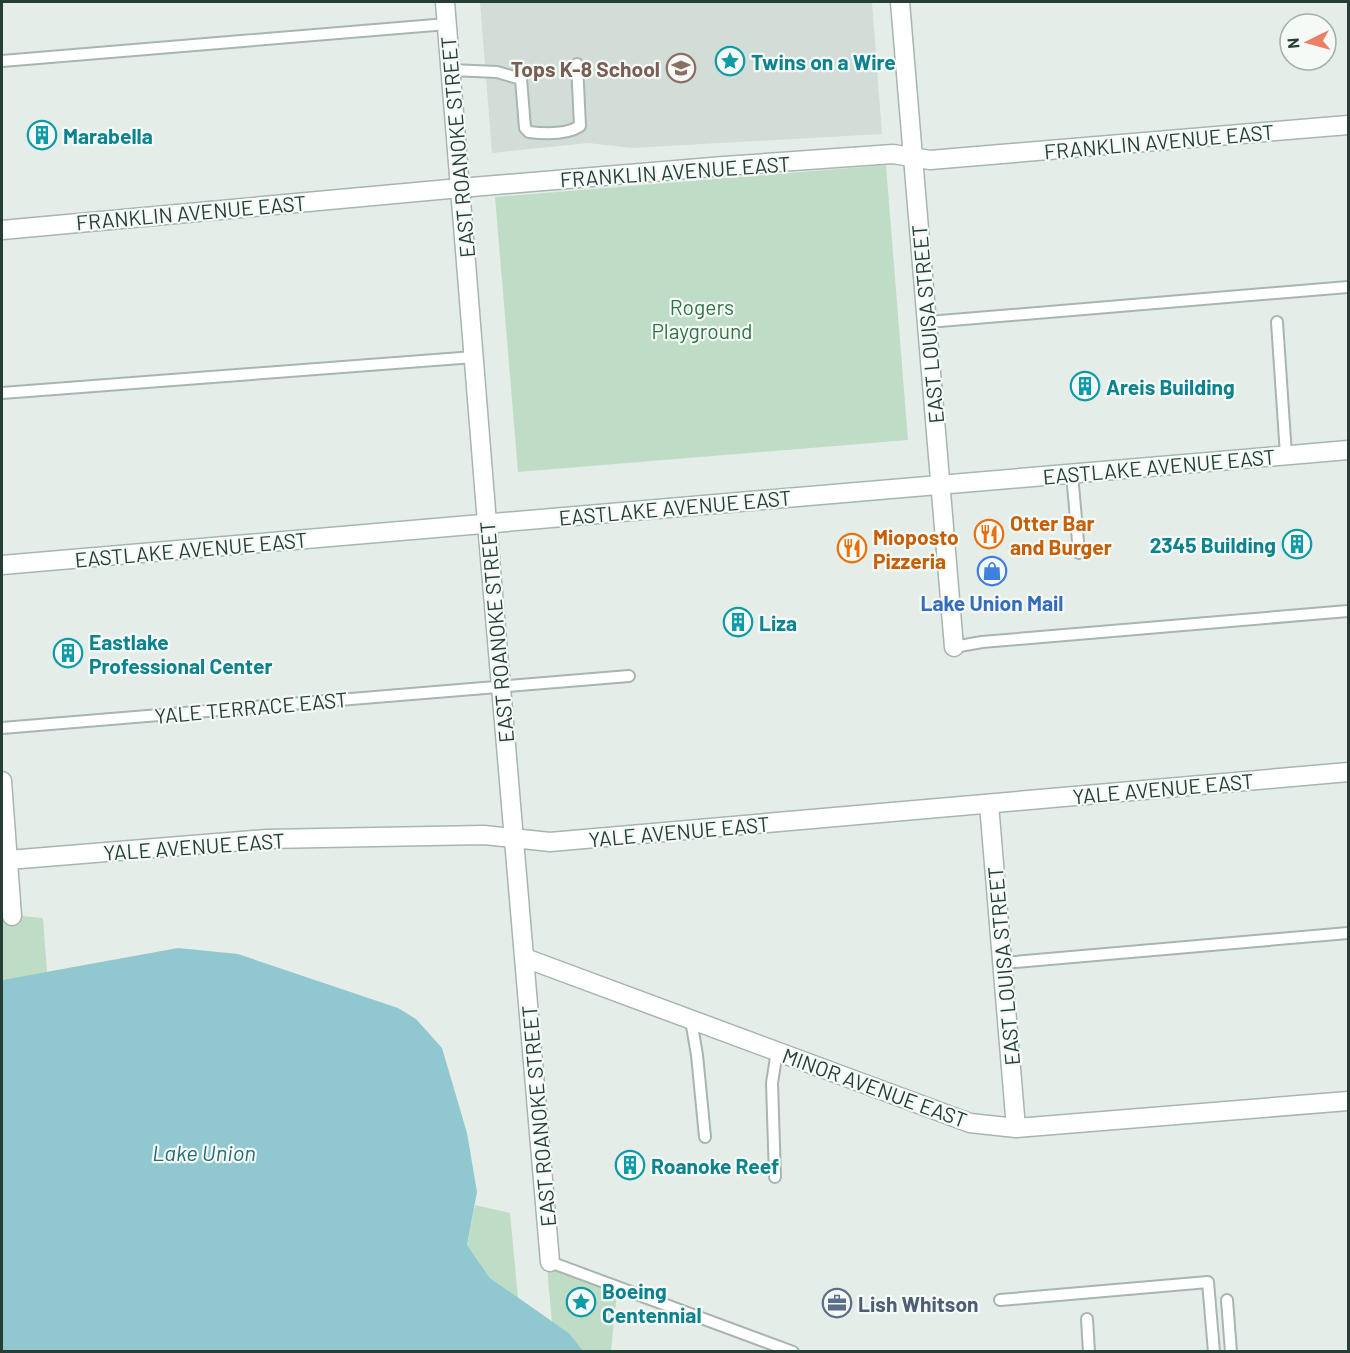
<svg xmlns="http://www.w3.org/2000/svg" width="1350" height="1353" font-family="Barlow,sans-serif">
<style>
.built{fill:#d3ddd8}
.green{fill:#bfddc6}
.water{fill:#91c8cf}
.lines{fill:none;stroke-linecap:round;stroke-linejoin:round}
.lane-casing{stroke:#a8b5b0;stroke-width:14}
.street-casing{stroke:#a8b5b0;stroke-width:21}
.secondary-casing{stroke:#a4b8b0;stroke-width:21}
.lane{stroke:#fff;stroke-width:10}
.street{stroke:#fff;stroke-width:18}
.secondary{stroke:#fff;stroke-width:18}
.labels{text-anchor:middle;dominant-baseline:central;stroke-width:4.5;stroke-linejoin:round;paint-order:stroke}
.culture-label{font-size:21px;font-weight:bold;fill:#0d838f;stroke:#f5faf7;text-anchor:start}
.education-label{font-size:21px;font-weight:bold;fill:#785e54;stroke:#f5faf7;text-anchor:end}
.street-label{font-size:21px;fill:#253e36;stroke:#f5faf7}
.park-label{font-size:21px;fill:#317347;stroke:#f5faf7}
.food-label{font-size:21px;font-weight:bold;fill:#c56008;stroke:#f5faf7;text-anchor:start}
.shop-label{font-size:21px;font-weight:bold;fill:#366cbe;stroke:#f5faf7}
.service-label{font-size:21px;font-weight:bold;fill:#4e5e75;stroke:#f5faf7;text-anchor:start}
.water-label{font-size:22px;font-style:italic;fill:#226e77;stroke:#f5faf7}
</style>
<rect width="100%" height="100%" fill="#e5ede9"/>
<!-- built -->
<polygon class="built" points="480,2 872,2 882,134 632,148 588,143 492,153"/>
<!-- green -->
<g class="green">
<polygon points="886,165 908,440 518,472 495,197"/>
<polygon points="2,914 43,918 47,972 2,980"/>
<polygon points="475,1205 510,1213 518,1298 490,1278 467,1245"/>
<polygon points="547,1268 617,1292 611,1351 583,1351 570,1334 552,1322"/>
</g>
<!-- water -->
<polygon class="water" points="178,948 238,954 398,1008 416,1019 442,1048 467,1133 477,1192 467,1245 490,1278 570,1334 583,1351 2,1351 2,980"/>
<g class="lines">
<!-- lane casing -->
<g class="lane-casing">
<g id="lane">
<polyline points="2,61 447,24"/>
<path d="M451,70L497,72L521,79L525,128L529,132C545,134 566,135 580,126L577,64"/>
<polyline points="928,322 1348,287"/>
<polyline points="1277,322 1286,455"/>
<polyline points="2,393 474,357"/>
<polyline points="1072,474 1079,553"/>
<polyline points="954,647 982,642 1348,611"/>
<polyline points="2,728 629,676"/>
<polyline points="1003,963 1348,933"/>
<polyline points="691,1020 697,1055 705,1137"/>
<polyline points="775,1177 772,1083 777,1051"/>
<polyline points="550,1262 793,1352"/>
<polyline points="1000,1300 1208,1282 1214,1352"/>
<polyline points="1227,1300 1231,1352"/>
<polyline points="1087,1319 1089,1352"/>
</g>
</g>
<!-- street casing -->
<g class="street-casing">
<g id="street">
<polyline points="445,2 487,523 550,1262"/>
<polyline points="900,2 954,647"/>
<polyline points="2,230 460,188 724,166 893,154 930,160 1348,125"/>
<polyline points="2,781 12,916"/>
<polyline points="989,804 1016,1128"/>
<polyline points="8,860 267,839 484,835 550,842 1348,772"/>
<polyline points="525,958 970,1123 1016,1128 1348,1101"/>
</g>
</g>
<!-- secondary casing -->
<g class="secondary-casing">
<polyline id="secondary" points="2,565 1348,450"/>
</g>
<!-- lane -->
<use href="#lane" class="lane"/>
<!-- street -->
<use href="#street" class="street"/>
<!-- secondary -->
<use href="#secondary" class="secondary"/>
</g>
<!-- icons -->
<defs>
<g id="sight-ring" transform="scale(1.5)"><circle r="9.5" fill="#f5faf7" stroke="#0f9aa8" stroke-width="1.5"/><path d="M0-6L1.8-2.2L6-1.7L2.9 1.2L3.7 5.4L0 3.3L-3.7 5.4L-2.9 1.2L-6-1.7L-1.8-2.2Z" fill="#0f9aa8"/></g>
<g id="school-ring" transform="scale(1.5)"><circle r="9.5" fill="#f5faf7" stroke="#8d6e63" stroke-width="1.5"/><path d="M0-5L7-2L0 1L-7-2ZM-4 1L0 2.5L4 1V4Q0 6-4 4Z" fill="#8d6e63"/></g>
<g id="building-ring" transform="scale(1.5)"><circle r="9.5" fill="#f5faf7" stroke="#0f9aa8" stroke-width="1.5"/><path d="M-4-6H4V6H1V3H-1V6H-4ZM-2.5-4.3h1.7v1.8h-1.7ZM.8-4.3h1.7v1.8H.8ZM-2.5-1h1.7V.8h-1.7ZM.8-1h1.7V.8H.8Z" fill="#0f9aa8"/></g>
<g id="restaurant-ring" transform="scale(1.5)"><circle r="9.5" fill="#f5faf7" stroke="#e8710a" stroke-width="1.5"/><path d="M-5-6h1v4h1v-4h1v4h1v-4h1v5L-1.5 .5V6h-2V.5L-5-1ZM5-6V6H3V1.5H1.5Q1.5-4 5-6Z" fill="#e8710a"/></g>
<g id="shop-ring" transform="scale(1.5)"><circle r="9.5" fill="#f5faf7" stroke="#3f7fe0" stroke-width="1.5"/><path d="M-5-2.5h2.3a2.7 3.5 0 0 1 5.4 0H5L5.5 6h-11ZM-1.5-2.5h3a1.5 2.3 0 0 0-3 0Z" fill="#3f7fe0"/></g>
<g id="office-ring" transform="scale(1.5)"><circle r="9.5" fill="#f5faf7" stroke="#5c6f8a" stroke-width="1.5"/><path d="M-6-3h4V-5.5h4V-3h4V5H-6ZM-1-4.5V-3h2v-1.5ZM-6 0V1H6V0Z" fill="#5c6f8a"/></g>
</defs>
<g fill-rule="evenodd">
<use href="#sight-ring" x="730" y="61"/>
<use href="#school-ring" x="681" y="68"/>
<use href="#building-ring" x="42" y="135"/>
<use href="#building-ring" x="1085" y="386"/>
<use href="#restaurant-ring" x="989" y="534"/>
<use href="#building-ring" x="1297" y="544"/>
<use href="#restaurant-ring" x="852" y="548"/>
<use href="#shop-ring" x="992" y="571"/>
<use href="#building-ring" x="738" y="622"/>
<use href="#building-ring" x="68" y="653"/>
<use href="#building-ring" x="630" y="1165"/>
<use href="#sight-ring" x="581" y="1302"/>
<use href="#office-ring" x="837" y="1303"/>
</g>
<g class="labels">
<!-- culture labels -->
<g class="culture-label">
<text x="751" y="61">Twins on a Wire</text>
<text x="63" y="135">Marabella</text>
<text x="1106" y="386">Areis Building</text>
<text x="1276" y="544" text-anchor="end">2345 Building</text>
<text x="759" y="622">Liza</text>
<text x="89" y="641">Eastlake<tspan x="89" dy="24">Professional Center</tspan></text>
<text x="651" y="1165">Roanoke Reef</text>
<text x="602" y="1290">Boeing<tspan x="602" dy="24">Centennial</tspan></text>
</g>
<!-- education labels -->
<g class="education-label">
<text x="660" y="68">Tops K-8 School</text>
</g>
<!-- street labels -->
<g class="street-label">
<text transform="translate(1159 141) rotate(-5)">FRANKLIN AVENUE EAST</text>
<text transform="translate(457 147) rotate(-95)">EAST ROANOKE STREET</text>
<text transform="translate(675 171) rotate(-4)">FRANKLIN AVENUE EAST</text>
<text transform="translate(191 212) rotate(-5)">FRANKLIN AVENUE EAST</text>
<text transform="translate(927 324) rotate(-95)">EAST LOUISA STREET</text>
<text transform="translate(1159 466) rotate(-5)">EASTLAKE AVENUE EAST</text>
<text transform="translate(675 507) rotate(-5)">EASTLAKE AVENUE EAST</text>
<text transform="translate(191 549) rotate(-5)">EASTLAKE AVENUE EAST</text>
<text transform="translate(496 632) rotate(-95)">EAST ROANOKE STREET</text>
<text transform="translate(251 707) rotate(-5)">YALE TERRACE EAST</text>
<text transform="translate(1163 788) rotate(-5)">YALE AVENUE EAST</text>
<text transform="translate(679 831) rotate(-5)">YALE AVENUE EAST</text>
<text transform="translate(194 846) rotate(-4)">YALE AVENUE EAST</text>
<text transform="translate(1003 966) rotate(-95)">EAST LOUISA STREET</text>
<text transform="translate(875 1087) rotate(20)">MINOR AVENUE EAST</text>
<text transform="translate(538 1116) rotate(-95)">EAST ROANOKE STREET</text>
</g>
<!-- park labels -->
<g class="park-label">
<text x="702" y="306">Rogers<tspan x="702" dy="24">Playground</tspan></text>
</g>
<!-- food labels -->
<g class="food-label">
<text x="1010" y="522">Otter Bar<tspan x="1010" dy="24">and Burger</tspan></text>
<text x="873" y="536">Mioposto<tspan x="873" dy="24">Pizzeria</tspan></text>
</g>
<!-- shop labels -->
<g class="shop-label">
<text x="992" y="602">Lake Union Mail</text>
</g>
<!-- service labels -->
<g class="service-label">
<text x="858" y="1303">Lish Whitson</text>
</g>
<!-- water labels -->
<g class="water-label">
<text x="204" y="1152">Lake Union</text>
</g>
</g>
<!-- border -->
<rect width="1350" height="1353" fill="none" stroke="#253e36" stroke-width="6"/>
<!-- north arrow -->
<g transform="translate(1308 42) rotate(265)"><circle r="28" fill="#f5faf7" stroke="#a2afaa" stroke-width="1.5"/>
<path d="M0-4.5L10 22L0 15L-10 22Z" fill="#ea8066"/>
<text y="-9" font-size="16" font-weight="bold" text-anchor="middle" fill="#253e36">N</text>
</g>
</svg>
